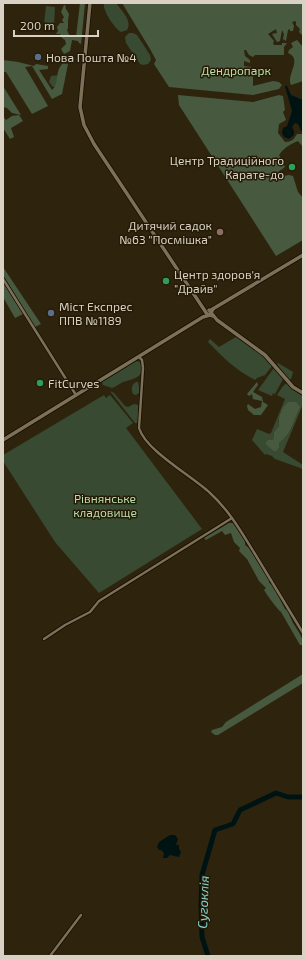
<svg xmlns="http://www.w3.org/2000/svg" width="306" height="959" font-family="'Exo 2',sans-serif">
<style>
.green{fill:#384a31;fill-rule:evenodd}
.forest{fill:#475a3f}
.water{fill:#001313}
.lines{fill:none;stroke-linecap:round;stroke-linejoin:round}
.river{stroke:#001313;stroke-width:5}
.street-casing{stroke:#160c00;stroke-width:4}
.secondary-casing{stroke:#160c00;stroke-width:5}
.street{stroke:#7c7058;stroke-width:2.5}
.secondary{stroke:#7c7058;stroke-width:3.5}
.service-dot{fill:#5c6f8a;stroke:#241a05;stroke-width:1.5}
.leisure-dot{fill:#2e9e5b;stroke:#241a05;stroke-width:1.5}
.education-dot{fill:#8d6e63;stroke:#241a05;stroke-width:1.5}
.labels{text-anchor:middle;dominant-baseline:central;stroke-width:3;stroke-linejoin:round;paint-order:stroke}
.poi-label{font-size:12px;fill:#d8d1c4;stroke:#241a05;text-anchor:start}
.park-label{font-size:12px;fill:#badfac;stroke:#241a05}
.water-label{font-size:13px;font-style:italic;fill:#82d1d1;stroke:#241a05}
</style>
<rect width="100%" height="100%" fill="#2e240e"/>
<!-- green -->
<g class="green">
<path d="M104,3H116C121,10 133,21 127,30L121,32C115,29 102,10 104,3Z"/>
<polygon points="46,6 55,7 54,25 44,24"/>
<polygon points="129,33 133,33 137,35 150,55 151,60 148,64 143,65 140,64 126,43 125,37"/>
<polygon points="60,75 58,86 53,87 49,82 51,76"/>
<path d="M236,337L263,356L271,364L272,366L265,375L257,378L255,380C234,369 224,358 208,342L210,339L219,347Z"/>
<path d="M136,361L140,362C147,377 133,379 123,382C119,384 115,387 112,388L103,385L102,382Z"/>
<polygon points="278,363 293,372 291,379 289,380 277,364"/>
<polygon points="274,368 283,379 275,394 273,393 272,396 258,390"/>
<path d="M136,382H138L139,386V393L136,395L133,394C131,390 131,385 136,382Z"/>
<path d="M287,383L295,391L303,396V404L283,452L303,465V469L275,459L272,456L266,454L265,455L252,440L257,429L269,434L271,433L285,399L277,395L283,386ZM300,408C293,421 292,434 279,443V448L276,452C270,451 269,445 268,440H273L274,432L279,426L278,421L281,411Z"/>
<polygon points="110,391 114,393 125,406 128,407 134,404 138,405 138,423 135,423"/>
<polygon points="104,395 106,398 110,395 133,423 126,428 202,529 99,593 55,542 3,461 3,455"/>
</g>
<!-- forest -->
<g class="forest">
<polygon points="80,3 85,3 81,44 79,43 78,41 72,40 70,51 64,54 61,49 66,44 65,40 62,38 60,34 56,34 58,31 57,27 60,23 64,23 62,20 64,17 61,12 64,5 65,5 66,9 69,14 68,20 68,28 67,30 70,37 76,37"/>
<polygon points="122,3 303,3 303,36 299,32 300,29 296,25 296,21 292,22 294,26 293,31 290,31 290,29 288,30 286,41 283,39 284,34 282,30 280,41 277,42 272,34 277,33 276,29 268,34 274,41 273,43 274,45 282,45 282,43 287,43 284,47 284,55 255,55 253,57 249,55 246,50 244,50 245,56 250,60 250,63 244,61 244,66 251,67 251,73 253,77 253,86 273,81 279,82 282,85 279,89 253,95 169,87 154,64 156,60 150,49"/>
<path d="M297,40L303,47V81L291,85C286,75 303,59 288,53L289,50L293,47L291,43Z"/>
<path d="M3,60L18,62L34,66L36,64L48,66V69L39,70L52,90C60,83 54,72 63,63L68,64L62,94L52,99L32,66L25,67L48,106L32,114L6,72H3Z"/>
<polygon points="3,86 21,115 12,113 7,108 3,107"/>
<path d="M178,95L253,102L279,95L283,96L285,110L283,112L286,120L279,124L278,133L285,142C292,142 294,139 297,134H303V147L298,141C290,144 284,148 279,155L285,167L278,172V177L289,175L293,176L298,192L303,198V240L276,256L179,105Z"/>
<polygon points="19,115 23,121 11,128 14,137 10,139 3,128 3,116 6,120 12,116"/>
<polygon points="3,267 41,324 35,327 3,275"/>
<polygon points="3,282 23,314 15,318 3,297"/>
<polygon points="257,382 258,385 253,392 262,397 263,402 268,405 261,415 254,415 248,410 247,406 248,404 255,409 261,407 262,401 253,399 252,394 249,396 247,394"/>
<path d="M288,402H296L300,407V408C293,421 292,434 279,443V448L276,452L273,451L266,444V442L268,440H273L274,432L279,426C277,417 282,408 288,402Z"/>
<path d="M229,523H233L245,540V545L249,548L269,579V583L272,584L285,609L287,610C290,615 291,619 293,623C297,630 303,636 303,645H300L281,612C277,609 267,595 264,590L266,588L259,581L247,559L239,551L240,548L234,542L231,533L225,535L222,531L206,540L204,538Z"/>
<polygon points="303,674 303,683 218,735 215,735 211,732 212,730 222,727 226,722"/>
</g>
<!-- water -->
<g class="water">
<polygon points="285,86 287,86 291,95 303,100 303,131 301,131 298,124 295,123 292,127 294,131 294,135 289,139 284,137 282,133 283,128 287,126 292,111"/>
<polygon points="170,835 175,835 178,839 176,845 179,845 179,849 181,852 179,857 170,855 167,858 163,858 164,853 161,850 159,850 157,847 159,842"/>
</g>
<g class="lines">
<!-- river -->
<polyline class="river" points="208,956 202,937 201,905 202,875 215,830 233,824 240,810 276,793 288,797 303,797"/>
<!-- street casing -->
<g class="street-casing">
<g id="street">
<polyline points="3,279 76,395"/>
<path d="M139,357L142,360L143,368L139,428C146,451 192,476 210,493C229,510 242,533 255,554C271,580 287,607 303,633"/>
<polyline points="44,639 65,625 90,612 99,601 232,518"/>
<polyline points="50,956 81,915"/>
</g>
</g>
<!-- secondary casing -->
<g class="secondary-casing">
<g id="secondary">
<polyline points="90,3 80,107 84,125 94,144 207,314 213,316"/>
<polyline points="209,310 217,320 265,355 293,387 303,393"/>
<polyline points="211,310 303,255"/>
<polyline points="3,440 203,317 210,315 213,309"/>
</g>
</g>
<!-- street -->
<use href="#street" class="street"/>
<!-- secondary -->
<use href="#secondary" class="secondary"/>
</g>
<!-- markers -->
<g class="service-dot">
<circle cx="38" cy="57" r="4"/>
<circle cx="51" cy="313" r="4"/>
</g>
<g class="leisure-dot">
<circle cx="292" cy="167" r="4"/>
<circle cx="166" cy="281" r="4"/>
<circle cx="40" cy="383" r="4"/>
</g>
<circle class="education-dot" cx="220" cy="232" r="4"/>
<g class="labels">
<!-- poi labels -->
<g class="poi-label">
<text x="46" y="57">Нова Пошта №4</text>
<text x="284" y="160" text-anchor="end">Центр Традиційного<tspan x="284" dy="14">Карате-до</tspan></text>
<text x="212" y="225" text-anchor="end">Дитячий садок<tspan x="212" dy="14">№63 "Посмішка"</tspan></text>
<text x="174" y="274">Центр здоров'я<tspan x="174" dy="14">"Драйв"</tspan></text>
<text x="59" y="306">Міст Експрес<tspan x="59" dy="14">ППВ №1189</tspan></text>
<text x="48" y="383">FitCurves</text>
</g>
<!-- park labels -->
<g class="park-label">
<text x="236" y="70">Дендропарк</text>
<text x="105" y="498">Рівнянське<tspan x="105" dy="14">кладовище</tspan></text>
</g>
<!-- water labels -->
<g class="water-label">
<text transform="translate(203 902) rotate(-88)">Сугоклія</text>
</g>
</g>
<!-- border -->
<rect width="306" height="959" fill="none" stroke="#d8d1c4" stroke-width="8"/>
<!-- scale -->
<path d="M14 30v6h84v-6" fill="none" stroke="#d8d1c4" stroke-width="2"/>
<text x="20" y="30" font-size="12" fill="#d8d1c4" stroke="#241a05" stroke-width="3" paint-order="stroke">200 m</text>
</svg>
